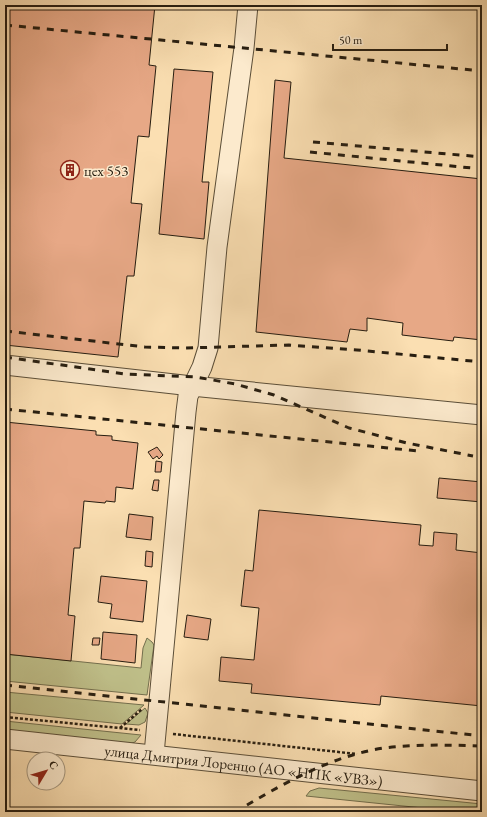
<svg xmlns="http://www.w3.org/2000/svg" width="487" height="817" font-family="'EB Garamond',serif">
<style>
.green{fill:#c0c18b;stroke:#736f4e}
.building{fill:#e7a886;stroke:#261d10}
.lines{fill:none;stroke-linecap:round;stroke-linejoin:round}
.minor-casing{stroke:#5b4e38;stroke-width:21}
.path{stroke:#261d10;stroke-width:2.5;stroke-dasharray:3 2;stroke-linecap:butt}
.minor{stroke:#fceacd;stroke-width:19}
.rail{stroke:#261d10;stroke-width:3;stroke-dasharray:7 7;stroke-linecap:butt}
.labels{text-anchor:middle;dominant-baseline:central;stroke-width:3;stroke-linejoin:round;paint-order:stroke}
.poi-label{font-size:15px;fill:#261d10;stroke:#fceacd;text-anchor:start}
.street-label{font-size:15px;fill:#261d10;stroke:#fceacd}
</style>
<rect width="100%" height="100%" fill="#fbdfb2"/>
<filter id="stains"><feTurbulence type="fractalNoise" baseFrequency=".005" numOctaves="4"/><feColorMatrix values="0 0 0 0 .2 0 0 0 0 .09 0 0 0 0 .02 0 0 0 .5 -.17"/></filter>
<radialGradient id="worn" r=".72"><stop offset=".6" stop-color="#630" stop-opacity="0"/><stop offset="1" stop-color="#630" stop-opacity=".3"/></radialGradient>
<!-- green -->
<g class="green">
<polygon points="147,638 152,642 154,645 147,695 5,681 5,654 141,668 143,648"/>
<polygon points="5,692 144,705 122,724 5,712"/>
<polygon points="145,708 148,713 145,722 139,725 126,724"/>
<polygon points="5,721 141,735 135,742 129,744 5,733"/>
<polygon points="319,788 482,804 482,812 462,812 306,796 310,791"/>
</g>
<!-- building -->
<g class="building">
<polygon points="5,5 155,5 149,65 156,66 149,137 138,136 131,203 142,204 134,276 127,276 118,357 5,345"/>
<polygon points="174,69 213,72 202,182 209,182 204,239 159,234"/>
<polygon points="275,80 291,82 284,158 482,179 482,340 454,337 453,341 402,335 403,323 367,318 367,331 350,329 347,342 256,332"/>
<polygon points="5,422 96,431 96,435 112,436 112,440 138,443 133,489 116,487 115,502 106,501 105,503 84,501 80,548 74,548 68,615 75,616 71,661 5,654"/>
<polygon points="157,447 163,455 159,459 157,456 153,459 148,452"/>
<polygon points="156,461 162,462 161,472 155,472"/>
<polygon points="439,478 482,482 482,502 437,498"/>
<polygon points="154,480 159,480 158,491 152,490"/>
<polygon points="259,510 421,525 419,545 433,546 434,532 457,534 456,550 482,553 482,706 381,696 380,705 251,693 252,684 219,681 221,657 254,660 259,608 241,606 245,570 253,571"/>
<polygon points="129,514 153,517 151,540 126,537"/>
<polygon points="146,551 153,552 152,567 145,566"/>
<polygon points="101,576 147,581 143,622 110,618 112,604 98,602"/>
<polygon points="187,615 211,619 208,640 184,637"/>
<polygon points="103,632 137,635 135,663 101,659"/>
<polygon points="93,638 100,638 99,645 92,645"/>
</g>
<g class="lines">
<!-- minor casing -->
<g class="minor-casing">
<g id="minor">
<polyline points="5,365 192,386 482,415"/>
<path id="s1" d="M5,739C164,755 323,775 482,791"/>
<polyline points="154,754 186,412 188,396 202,367 208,348 217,247 244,48 248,5"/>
</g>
</g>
<!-- path -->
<g class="path">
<polyline points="5,717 140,730"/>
<polyline points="120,728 142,709"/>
<polyline points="173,734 357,754"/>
</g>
<!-- minor -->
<use href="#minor" class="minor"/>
<!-- rail -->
<g class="rail">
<polyline points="5,25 482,71"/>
<polyline points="313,142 482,157"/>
<polyline points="310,152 482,169"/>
<polyline points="5,331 145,347 186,348 289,345 357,350 482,362"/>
<polyline points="5,357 125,374 196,377 235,384 274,395 349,428 407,443 473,456"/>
<polyline points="5,409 418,451"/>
<polyline points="5,685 482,736"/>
<path d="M235,812C281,785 330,756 384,748C416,744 449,745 482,746"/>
</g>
</g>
<!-- icons -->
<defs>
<g id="building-ring" transform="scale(1)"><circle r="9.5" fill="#fceacd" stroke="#8f2418" stroke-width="1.5"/><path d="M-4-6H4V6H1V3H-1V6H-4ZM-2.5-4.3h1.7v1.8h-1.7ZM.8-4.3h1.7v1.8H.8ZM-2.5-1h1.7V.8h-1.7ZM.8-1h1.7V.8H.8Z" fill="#8f2418"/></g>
</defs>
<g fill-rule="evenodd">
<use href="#building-ring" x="70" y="170"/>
</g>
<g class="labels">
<!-- poi labels -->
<g class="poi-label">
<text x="84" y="170">цех 553</text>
</g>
<!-- street labels -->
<g class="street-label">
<text stroke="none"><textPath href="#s1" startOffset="240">улица Дмитрия Лоренцо (АО «НПК «УВЗ»)</textPath></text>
</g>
</g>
<!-- margin -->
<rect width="487" height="817" fill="none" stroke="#fbdfb2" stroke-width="20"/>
<rect x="6" y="6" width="475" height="805" fill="none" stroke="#261d10" stroke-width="2"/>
<rect x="10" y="10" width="467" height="797" fill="none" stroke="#261d10"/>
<!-- north arrow -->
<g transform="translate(46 771) rotate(52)"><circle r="19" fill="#fceacd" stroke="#a69881"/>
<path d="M0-3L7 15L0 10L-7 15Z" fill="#8f2418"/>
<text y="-6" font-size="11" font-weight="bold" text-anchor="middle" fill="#261d10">С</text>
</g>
<!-- scale -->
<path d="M333 44v6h114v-6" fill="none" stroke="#261d10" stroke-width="2"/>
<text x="339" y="44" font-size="12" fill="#261d10" stroke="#fceacd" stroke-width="3" paint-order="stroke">50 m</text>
<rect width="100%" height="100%" filter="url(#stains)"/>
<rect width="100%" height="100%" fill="url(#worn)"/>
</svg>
